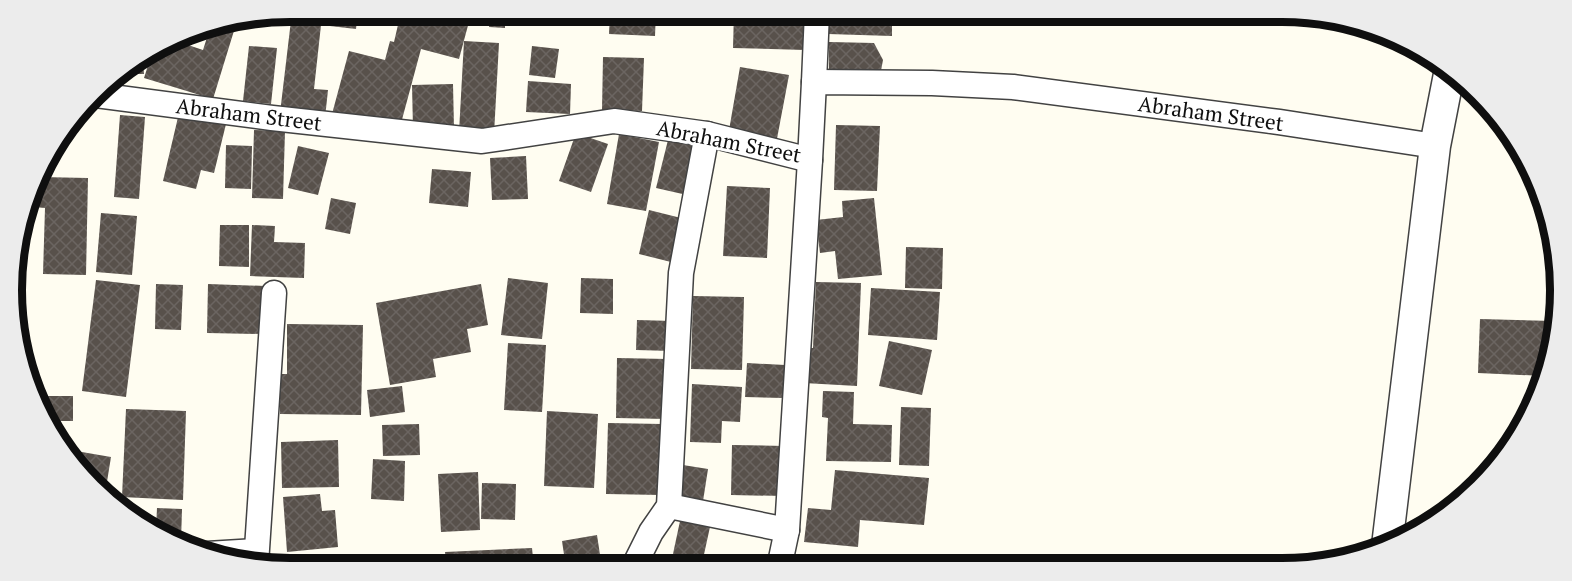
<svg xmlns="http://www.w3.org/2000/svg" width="1572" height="581" font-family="'PT Serif',serif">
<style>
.building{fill:url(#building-cross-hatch)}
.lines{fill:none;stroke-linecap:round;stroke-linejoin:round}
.minor-casing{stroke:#424242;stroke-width:27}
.tertiary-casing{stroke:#424242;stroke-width:33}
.minor{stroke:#fff;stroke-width:24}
.tertiary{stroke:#fff;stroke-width:30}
.labels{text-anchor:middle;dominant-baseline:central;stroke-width:6;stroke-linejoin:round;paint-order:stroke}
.street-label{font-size:21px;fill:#0f0f0f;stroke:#fff}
.rim{fill:none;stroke:#0f0f0f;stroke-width:8}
</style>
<defs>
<pattern id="building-cross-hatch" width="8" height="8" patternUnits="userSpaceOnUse" patternTransform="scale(1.5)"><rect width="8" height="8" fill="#58514b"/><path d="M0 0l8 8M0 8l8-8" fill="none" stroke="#6b6561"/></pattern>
</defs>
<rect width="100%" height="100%" fill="#fffdf1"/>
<!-- building -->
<g class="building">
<polygon points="292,12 358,12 356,29 321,25 314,89 328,90 325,118 280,113"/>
<polygon points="401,12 449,12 470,18 459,59 421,49 400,127 332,114 349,51 385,60 390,41 394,42"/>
<polygon points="490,12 505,12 505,28 489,27"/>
<polygon points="548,12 571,12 568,24 547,20"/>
<polygon points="610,12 656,12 655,36 609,34"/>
<polygon points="734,12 806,12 805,50 733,48"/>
<polygon points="829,12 892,12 892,36 828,34"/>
<polygon points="237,21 213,99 144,78 151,56 176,41 203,50 211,25"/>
<polygon points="464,41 499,43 494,134 459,132"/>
<polygon points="829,42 874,43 883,60 880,76 829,72"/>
<polygon points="249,46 277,48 271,104 243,101"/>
<polygon points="532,46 559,49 555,78 529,75"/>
<polygon points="603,57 644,58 642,111 602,110"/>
<polygon points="143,60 144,74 119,74"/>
<polygon points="740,67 789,75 776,144 728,136"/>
<polygon points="528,81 571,84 570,114 526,112"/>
<polygon points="453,84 454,128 413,129 412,85"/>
<polygon points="179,113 226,124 214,173 201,170 196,189 163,181"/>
<polygon points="120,115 145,117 139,199 114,197"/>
<polygon points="836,125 880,126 877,191 834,190"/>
<polygon points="254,130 285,131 283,199 252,198"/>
<polygon points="576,133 608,144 591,192 559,181"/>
<polygon points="619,134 659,142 646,211 607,204"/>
<polygon points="668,140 699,147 687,195 656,188"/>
<polygon points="226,145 252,146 251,189 225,188"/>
<polygon points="298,146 329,153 318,195 288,188"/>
<polygon points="526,156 528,199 492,200 490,158"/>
<polygon points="432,169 471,172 468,207 429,203"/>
<polygon points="41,177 88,178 86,275 43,274 45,208 33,207 33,199"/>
<polygon points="727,186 770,188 767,258 723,256"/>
<polygon points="331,198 356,203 350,234 325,229"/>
<polygon points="874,198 882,275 838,279 835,251 820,253 816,220 843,217 842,201"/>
<polygon points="649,210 681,218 671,262 639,254"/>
<polygon points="101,213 137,216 132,275 96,272"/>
<polygon points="220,225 249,225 249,267 219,266"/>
<polygon points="252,225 275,226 274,242 305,243 304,278 250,276"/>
<polygon points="906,247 943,248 942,289 905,288"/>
<polygon points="508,278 548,283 542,339 501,335"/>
<polygon points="581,278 613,279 613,314 580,313"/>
<polygon points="96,280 140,285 126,397 82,391"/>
<polygon points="816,282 861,283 857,386 804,383 805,348 813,348"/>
<polygon points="156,284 183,285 181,330 155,329"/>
<polygon points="208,284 265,286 263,334 207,333"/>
<polygon points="481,284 488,325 467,329 471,352 433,359 436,377 390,385 376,303"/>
<polygon points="871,288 940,292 937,340 868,335"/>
<polygon points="693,296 744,297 742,370 691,369"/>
<polygon points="1480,319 1553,321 1550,363 1544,376 1478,373"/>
<polygon points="637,320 673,321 672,351 636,350"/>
<polygon points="287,324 363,325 361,415 280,414 280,374 287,374"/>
<polygon points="889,341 932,350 922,395 879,386"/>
<polygon points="508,343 546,345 542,412 504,410"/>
<polygon points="617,358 668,359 667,419 616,418"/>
<polygon points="747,363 785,365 783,398 745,397"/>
<polygon points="692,384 742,387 740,422 722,421 721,443 690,442"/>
<polygon points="402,386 405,412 370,417 367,390"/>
<polygon points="823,391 854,392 853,424 892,425 891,462 826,461 828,418 822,417"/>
<polygon points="39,396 73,396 73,421 52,421 52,428"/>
<polygon points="901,407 931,408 929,466 899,465"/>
<polygon points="126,409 186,411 183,500 122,497"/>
<polygon points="547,411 598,414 594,488 544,486"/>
<polygon points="608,423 662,424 661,495 606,494"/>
<polygon points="419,424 420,455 383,456 382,425"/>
<polygon points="338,440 339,487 282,488 281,442"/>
<polygon points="732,445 784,446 783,496 731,495"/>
<polygon points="76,451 111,457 105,494 75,462"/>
<polygon points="373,459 405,461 404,501 371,499"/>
<polygon points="683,465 708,469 703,501 679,497"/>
<polygon points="835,470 929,478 924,525 860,520 858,547 804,542 808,508 831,510"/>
<polygon points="478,472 480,530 441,532 438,474"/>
<polygon points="482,483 516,484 515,520 481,519"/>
<polygon points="320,494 322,511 335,510 338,547 287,552 283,497"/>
<polygon points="157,508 182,509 181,541 156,529"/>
<polygon points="680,521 710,527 701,568 670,568"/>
<polygon points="597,535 602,568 566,568 562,541"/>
<polygon points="532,548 534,568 446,569 445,552"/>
<polygon points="436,556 436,569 362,569 362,558"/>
<polygon points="355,566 355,569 309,569 309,567"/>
</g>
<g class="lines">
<!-- minor casing -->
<g class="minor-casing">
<g id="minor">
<polyline points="814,82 817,12"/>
<polyline points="96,95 272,118 482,141 614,121 707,134 810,160 814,82 932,83 1013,87 1279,122 1435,146"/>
<polyline points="669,506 787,530"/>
<polyline points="207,554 256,551"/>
<polyline points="256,564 274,293"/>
<polyline points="633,568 651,532 669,506 681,273 707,134"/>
<polyline points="779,568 787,530 810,160"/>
</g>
</g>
<!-- tertiary casing -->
<g class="tertiary-casing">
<polyline id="tertiary" points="1387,546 1435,146 1450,69"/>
</g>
<!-- minor -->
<use href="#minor" class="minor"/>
<!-- tertiary -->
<use href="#tertiary" class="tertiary"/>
</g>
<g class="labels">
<!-- street labels -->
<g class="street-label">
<text transform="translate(1211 113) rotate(8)">Abraham Street</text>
<text transform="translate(249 114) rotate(7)">Abraham Street</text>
<text transform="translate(729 141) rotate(11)">Abraham Street</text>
</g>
</g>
<!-- crop -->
<path d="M0 0H1572V581H0ZM290 22H1282A268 268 0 0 1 1550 290V290A268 268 0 0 1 1282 558H290A268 268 0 0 1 22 290V290A268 268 0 0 1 290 22Z" fill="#ececec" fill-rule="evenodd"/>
<path class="rim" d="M290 22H1282A268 268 0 0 1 1550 290V290A268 268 0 0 1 1282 558H290A268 268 0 0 1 22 290V290A268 268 0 0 1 290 22Z"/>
</svg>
